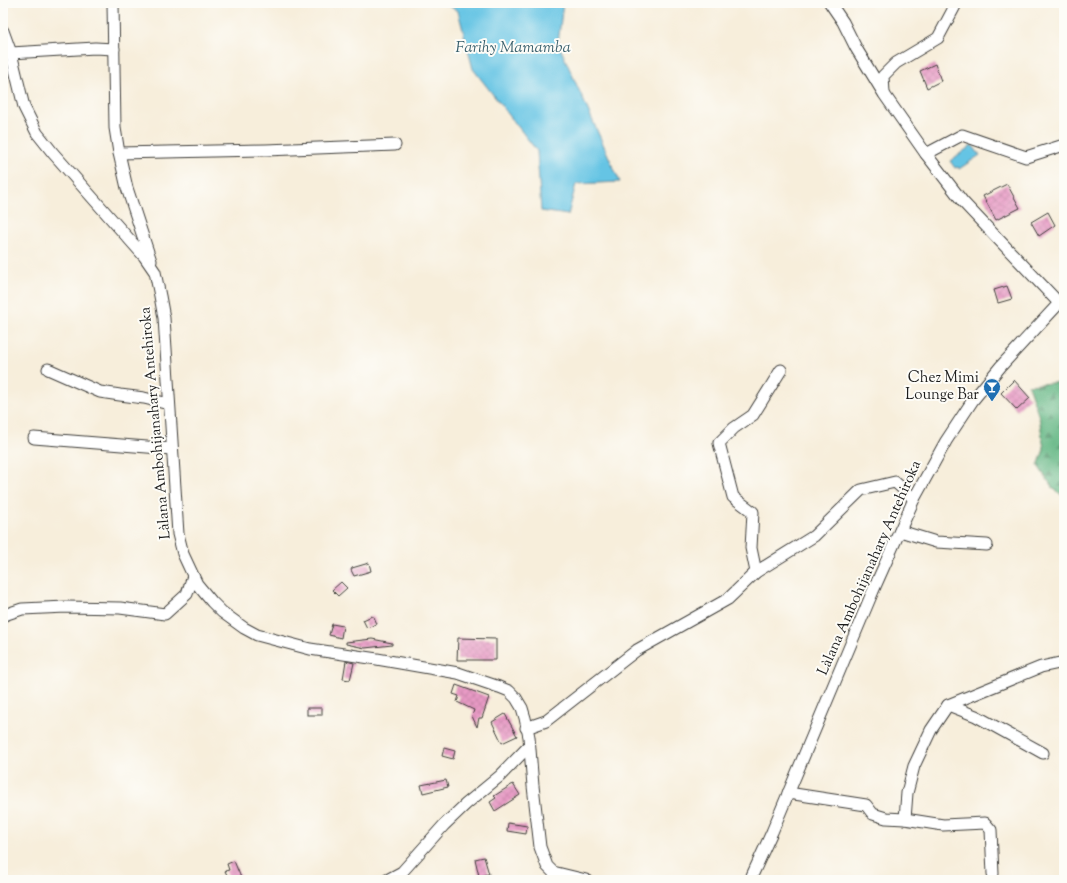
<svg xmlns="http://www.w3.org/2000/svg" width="1067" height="883" font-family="'Sorts Mill Goudy',serif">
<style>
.forest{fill:url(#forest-firs);stroke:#416a51}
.water{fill:#65c4e4;stroke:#407080}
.building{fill:url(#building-cross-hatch)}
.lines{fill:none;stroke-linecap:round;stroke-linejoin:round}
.minor-casing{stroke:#3d3c39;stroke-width:13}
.minor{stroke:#fff;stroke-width:11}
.labels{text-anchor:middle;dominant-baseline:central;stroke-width:4;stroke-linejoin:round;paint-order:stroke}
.poi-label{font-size:15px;fill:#1c1c1c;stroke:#fdfcf7;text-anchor:end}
.street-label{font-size:15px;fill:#1c1c1c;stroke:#fdfcf7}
.water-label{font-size:16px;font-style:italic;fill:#395f6c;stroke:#fdfcf7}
</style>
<defs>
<pattern id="forest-firs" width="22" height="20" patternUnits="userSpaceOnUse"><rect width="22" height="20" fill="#66b886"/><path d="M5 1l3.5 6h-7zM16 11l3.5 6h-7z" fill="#53956d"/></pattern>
<pattern id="building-cross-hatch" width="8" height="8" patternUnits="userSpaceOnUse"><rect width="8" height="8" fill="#e79ac4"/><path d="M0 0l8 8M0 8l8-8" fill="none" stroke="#c684a8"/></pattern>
</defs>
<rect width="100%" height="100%" fill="#fdfcf7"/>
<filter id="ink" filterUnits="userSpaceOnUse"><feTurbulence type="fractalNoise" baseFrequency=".025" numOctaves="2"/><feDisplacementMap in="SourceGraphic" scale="8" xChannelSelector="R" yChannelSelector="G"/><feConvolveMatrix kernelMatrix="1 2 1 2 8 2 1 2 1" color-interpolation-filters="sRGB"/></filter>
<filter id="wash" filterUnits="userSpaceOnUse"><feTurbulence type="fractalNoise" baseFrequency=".012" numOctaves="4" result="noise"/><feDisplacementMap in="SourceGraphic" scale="16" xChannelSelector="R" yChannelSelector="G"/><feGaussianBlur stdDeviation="0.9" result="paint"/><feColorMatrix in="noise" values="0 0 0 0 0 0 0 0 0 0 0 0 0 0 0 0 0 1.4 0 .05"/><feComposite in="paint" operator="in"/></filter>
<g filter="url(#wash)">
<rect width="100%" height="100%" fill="#f7eedb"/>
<!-- forest -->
<polygon class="forest" points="1064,382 1064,497 1053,488 1038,466 1044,449 1039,417 1028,385"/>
<!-- water -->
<g class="water">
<polygon points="443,3 563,3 558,43 620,182 576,184 568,215 541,211 537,151 473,69 458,11"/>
<polygon points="972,145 980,155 959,169 958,167 955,168 950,161"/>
</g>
<g id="blocks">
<!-- building -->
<g class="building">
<polygon points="935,64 941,81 927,88 920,71"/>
<polygon points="1007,184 1020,208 996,220 983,196"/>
<polygon points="1048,212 1055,225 1039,236 1031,222"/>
<polygon points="1007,286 1012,299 998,303 994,290"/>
<polygon points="1014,380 1030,398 1017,410 1001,393"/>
<polygon points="369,563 371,571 354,576 351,570 352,568"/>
<polygon points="341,582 347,588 338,596 332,590"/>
<polygon points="372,616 373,617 374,617 377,624 367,628 363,620"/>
<polygon points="332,624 343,626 341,638 329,635"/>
<polygon points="458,638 496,639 496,660 457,660"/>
<polygon points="372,639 392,643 392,645 365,648 346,644 346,642"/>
<polygon points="346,661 354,663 350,680 343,679"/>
<polygon points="456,685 489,697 482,718 479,718 477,727 472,716 474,710 457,702 459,696 453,694"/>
<rect x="307" y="708" width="15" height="7"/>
<polygon points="505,714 517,736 502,743 492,722"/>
<polygon points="444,748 455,751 453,759 442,756"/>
<polygon points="446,780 448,787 423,793 421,785"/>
<polygon points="513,784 520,795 495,811 490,802 496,798 494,796"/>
<polygon points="508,823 527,826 526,834 507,831"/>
<polygon points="484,857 489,874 479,876 475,859"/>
<polygon points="234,861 242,880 229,880 228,877 225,871 229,870 227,864"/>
</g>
</g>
</g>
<g filter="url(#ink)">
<use href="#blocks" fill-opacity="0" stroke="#3d3c39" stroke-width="1"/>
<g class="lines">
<!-- minor casing -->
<g class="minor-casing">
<g id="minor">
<polyline points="113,3 115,128 119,153 127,188 151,261"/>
<polyline points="830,3 843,22 856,48 884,94 926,154 963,202 1059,303"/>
<polyline points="3,31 11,53 24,107 37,133 53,153 144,256 155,272 160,296 164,318 178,534 183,554 197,584 212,602 222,612 244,628 257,635 310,649 377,659 458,673 499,687 509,691 516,698 522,708 525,718 529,737 533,786 540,847 547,866 553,872 586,880"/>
<polyline points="11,53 95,48 114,49"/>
<polyline points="884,93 883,76 896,63 938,38 955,6 955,3"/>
<polyline points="119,153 266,150 395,145"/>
<polyline points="926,154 962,135 1026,157 1064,145"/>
<polyline points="48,369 100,392 120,395 144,398 169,404"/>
<polyline points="34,438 172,449"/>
<polyline points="900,531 936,542 987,545"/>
<polyline points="756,572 751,548 753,512 733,497 719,443 734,428 753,415 781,370"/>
<polyline points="3,616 7,614 22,609 66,607 120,608 165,614 187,594 193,576"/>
<polyline points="948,705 976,716 1043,753"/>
<polyline points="526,728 546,721 637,650 728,599 756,572 814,536 861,490 895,482 914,499"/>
<polyline points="788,793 866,805 873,814 886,818 905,819 943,825 985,823 991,830 993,874"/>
<polyline points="905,819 907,793 914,766 931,730 948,705 1041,667 1064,662"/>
<polyline points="387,880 402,872 444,825 466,804 500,776 529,746"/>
<polyline points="750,880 772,832 873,591 914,499 946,441 973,400 1001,366 1064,298"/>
</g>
</g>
<!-- minor -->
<use href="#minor" class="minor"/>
</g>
</g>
<!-- icons -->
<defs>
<g id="bar-pin" transform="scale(0.9)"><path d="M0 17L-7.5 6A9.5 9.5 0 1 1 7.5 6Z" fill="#1f6fb2" stroke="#fdfcf7"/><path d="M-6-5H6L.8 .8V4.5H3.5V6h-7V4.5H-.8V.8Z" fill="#fff"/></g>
</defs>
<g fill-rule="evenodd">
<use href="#bar-pin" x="992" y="387"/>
</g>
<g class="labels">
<!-- poi labels -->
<g class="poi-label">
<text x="979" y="378">Chez Mimi<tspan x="979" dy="17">Lounge Bar</tspan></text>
</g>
<!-- street labels -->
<g class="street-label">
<text transform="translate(156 423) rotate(-95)">Làlana Ambohijanahary Antehiroka</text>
<text transform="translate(870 568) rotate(-66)">Làlana Ambohijanahary Antehiroka</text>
</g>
<!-- water labels -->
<g class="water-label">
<text x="513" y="48">Farihy Mamamba</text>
</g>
</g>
<!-- margin -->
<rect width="1067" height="883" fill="none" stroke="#fdfcf7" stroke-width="16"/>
</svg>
